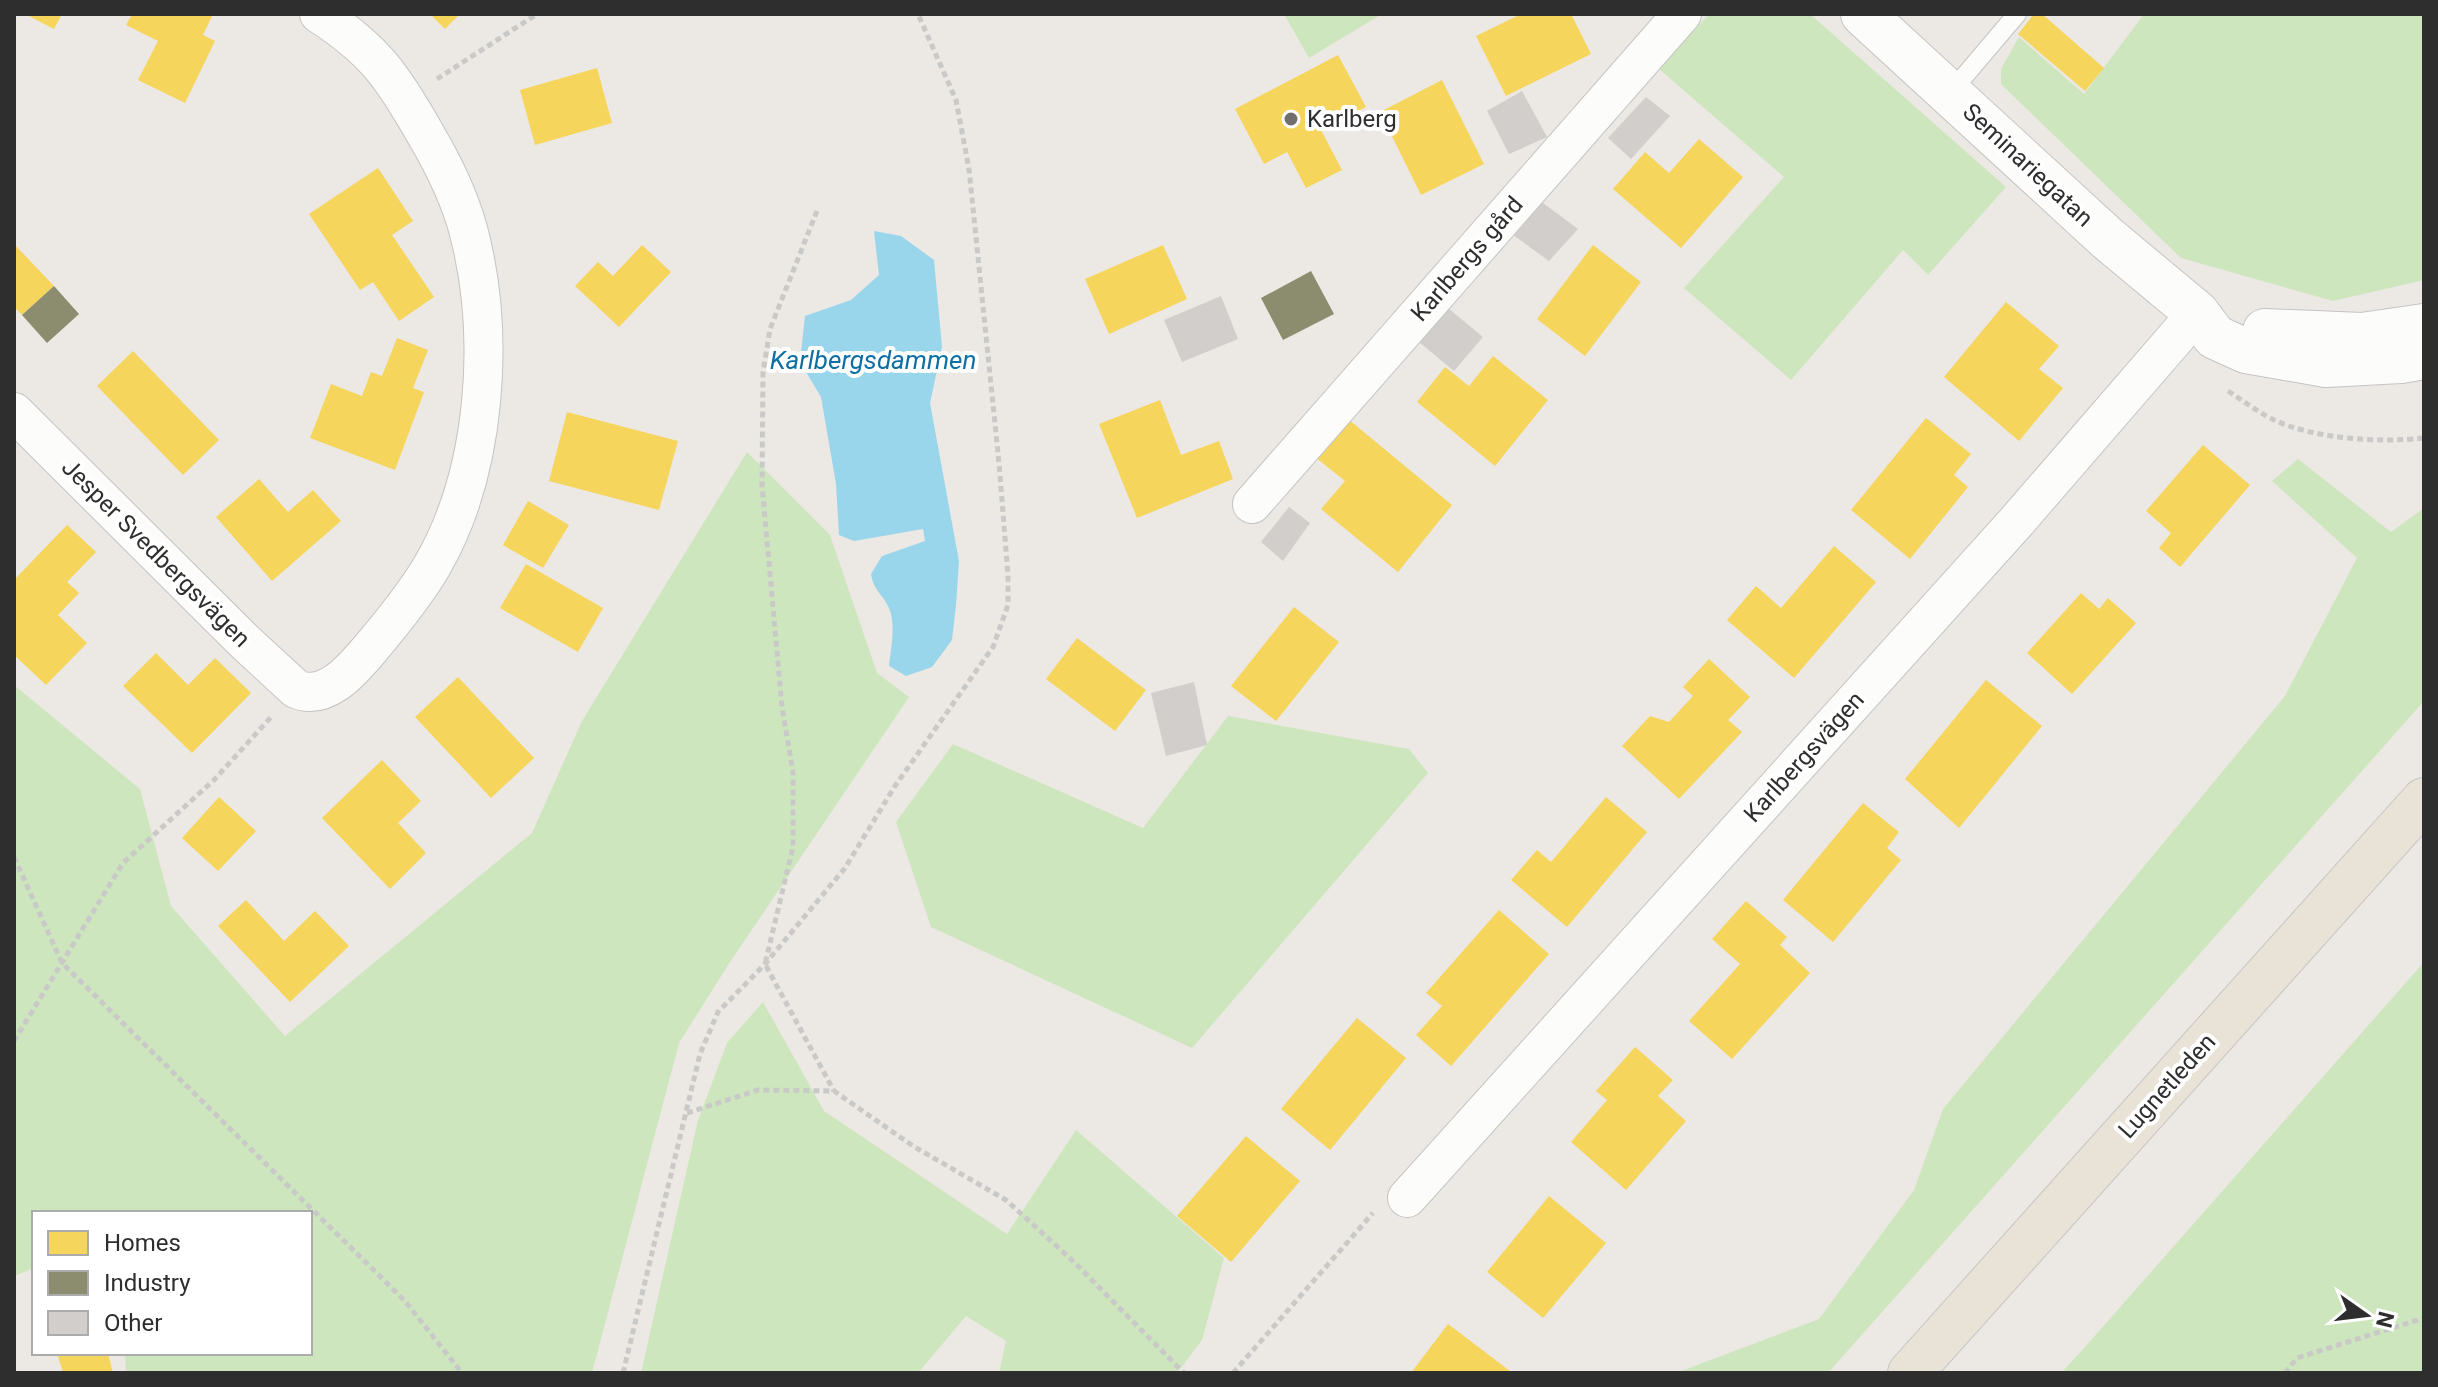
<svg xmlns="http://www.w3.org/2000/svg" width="2438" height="1387" font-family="Roboto,sans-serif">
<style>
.green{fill:#cee6be}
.water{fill:#99d6ec}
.homes{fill:#f6d55c}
.industry{fill:#8c8c6e}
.building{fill:#d1cecb}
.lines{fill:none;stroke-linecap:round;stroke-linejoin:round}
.service-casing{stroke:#c5c4c5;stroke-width:20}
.minor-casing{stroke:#c5c4c5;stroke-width:40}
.tertiary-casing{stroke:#c5c4c5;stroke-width:46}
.trunk-casing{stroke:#c6c5c4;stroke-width:46}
.path{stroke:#c9c9c8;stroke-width:5;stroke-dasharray:6 4;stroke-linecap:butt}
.service{stroke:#fcfcfb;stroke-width:18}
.minor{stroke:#fcfcfb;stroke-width:38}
.tertiary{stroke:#fcfcfb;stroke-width:44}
.trunk{stroke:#e9e2d6;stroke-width:44}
.poi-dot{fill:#706f6e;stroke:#fff;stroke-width:3}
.labels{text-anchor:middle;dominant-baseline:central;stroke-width:8;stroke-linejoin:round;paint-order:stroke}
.poi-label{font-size:24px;fill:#2e2e2e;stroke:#fff;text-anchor:start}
.street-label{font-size:24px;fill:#2e2e2e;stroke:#fff}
.water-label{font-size:26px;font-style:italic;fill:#0d6fa3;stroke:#fff}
</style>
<rect width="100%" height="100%" fill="#ece8e4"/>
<!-- green -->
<g class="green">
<polygon points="1284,14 1382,14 1309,58"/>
<polygon points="1709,14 1810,14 2006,187 1928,275 1903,250 1791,380 1684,288 1784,177 1659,69"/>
<polygon points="2144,14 2424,14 2424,280 2333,301 2181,258 2001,84 2001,69 2019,37 2084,94"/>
<polygon points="747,452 830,535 877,673 909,697 730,962 679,1043 592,1373 126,1373 125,1353 310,1353 310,1213 34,1213 34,1268 14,1276 14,685 140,789 171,906 285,1036 532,833 582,721"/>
<polygon points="2298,459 2391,532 2424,508 2424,701 1828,1373 1676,1373 1819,1319 1914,1190 1943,1109 2285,696 2357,558 2272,481"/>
<polygon points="1228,716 1409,749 1428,773 1192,1048 931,927 896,822 953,744 1143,828"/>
<polygon points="2424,962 2424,1373 2061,1373 2085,1347"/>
<polygon points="763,1002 824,1111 1007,1234 1076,1130 1224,1258 1202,1340 1177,1373 999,1373 1006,1341 966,1316 918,1373 641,1373 698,1120 727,1043"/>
</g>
<!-- water -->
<path class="water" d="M874,231L901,236L934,260L942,347L930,403L959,561L956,605L952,640L932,667L906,676L889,666C891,648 896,624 889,608C883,594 874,592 871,574L882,556L925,541L923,529L854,541L839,535L836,484L821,397L800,362L805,316L851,300L879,275Z"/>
<!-- homes -->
<g class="homes">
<polygon points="25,14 62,14 54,29"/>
<polygon points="132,14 213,14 203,35 215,41 185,103 138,80 158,41 126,25"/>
<polygon points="430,14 460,14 445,29"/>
<polygon points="1521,14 1571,14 1591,54 1506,96 1476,36"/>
<polygon points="2034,14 2042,14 2104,68 2085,91 2018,34"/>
<polygon points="1338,55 1366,107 1321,130 1342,170 1306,188 1287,152 1264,164 1235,109"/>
<polygon points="597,68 612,123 535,145 520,90"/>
<polygon points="1442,80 1484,164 1421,195 1380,112"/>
<polygon points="1699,139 1743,177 1681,248 1613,189 1645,152 1669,173"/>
<polygon points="378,168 413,221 392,235 434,297 399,321 373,282 360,290 309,214"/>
<polygon points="14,244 54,286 22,315 14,307"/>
<polygon points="642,245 671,272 619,327 575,286 598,262 613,276"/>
<polygon points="1163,245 1187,299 1109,334 1085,279"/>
<polygon points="1593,245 1641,282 1585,356 1537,319"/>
<polygon points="2006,302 2059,346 2039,369 2063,388 2019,441 1944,377"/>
<polygon points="397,338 428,350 413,388 424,392 395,470 310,438 331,384 362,396 371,372 382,376"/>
<polygon points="133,351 219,440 183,475 97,386"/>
<polygon points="1493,356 1548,400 1495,466 1417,402 1445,367 1469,386"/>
<polygon points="1160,400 1181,455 1219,441 1233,479 1137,518 1099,424"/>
<polygon points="567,412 678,441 659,510 549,481"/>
<polygon points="1342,414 1452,505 1398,572 1321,509 1345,481 1310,453"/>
<polygon points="1926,418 1971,454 1954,475 1968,487 1910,559 1851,510"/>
<polygon points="2203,445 2250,485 2180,567 2159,548 2171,533 2146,511"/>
<polygon points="259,479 288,512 313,490 341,521 272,581 216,517"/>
<polygon points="528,501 569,525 543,568 503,545"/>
<polygon points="67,525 96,552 67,582 79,593 58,615 87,643 46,685 14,655 14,580"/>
<polygon points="1834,546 1876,582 1794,678 1727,620 1756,586 1781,608"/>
<polygon points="526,564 603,608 578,652 500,608"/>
<polygon points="2081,593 2099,609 2108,598 2136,623 2072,694 2027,653"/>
<polygon points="1294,607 1339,642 1276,721 1231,686"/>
<polygon points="1077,638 1146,690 1115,731 1046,679"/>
<polygon points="156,653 188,685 215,658 251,693 192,753 123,686"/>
<polygon points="1709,659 1750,697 1728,720 1742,732 1679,799 1622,746 1650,716 1669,722 1693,696 1683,687"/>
<polygon points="458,677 534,758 491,798 415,717"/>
<polygon points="1986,680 2042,726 1959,828 1905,779"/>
<polygon points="382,760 421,801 398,823 426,853 390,889 322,818"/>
<polygon points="219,797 256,831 218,871 182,838"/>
<polygon points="1606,797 1647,832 1567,927 1511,880 1537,850 1551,862"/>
<polygon points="1863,803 1899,832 1887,848 1901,860 1833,942 1783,900"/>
<polygon points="246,900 284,941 315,911 349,946 290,1002 218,926"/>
<polygon points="1746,901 1787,937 1780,945 1810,973 1732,1059 1689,1021 1740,964 1712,939"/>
<polygon points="1499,910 1549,954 1451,1066 1416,1035 1442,1006 1426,993"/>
<polygon points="1357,1018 1406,1058 1330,1150 1281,1109"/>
<polygon points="1635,1047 1673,1080 1658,1096 1686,1121 1626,1190 1571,1142 1607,1100 1596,1091"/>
<polygon points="1246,1136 1300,1181 1231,1262 1177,1216"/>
<polygon points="1549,1196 1606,1243 1543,1318 1487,1272"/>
<polygon points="1448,1324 1510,1371 1509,1373 1411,1373"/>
<polygon points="57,1353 108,1353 113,1373 63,1373"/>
</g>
<!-- industry -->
<g class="industry">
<polygon points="1311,271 1334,314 1283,340 1261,298"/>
<polygon points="54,286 79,314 47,343 22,315"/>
</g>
<!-- building -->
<g class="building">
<polygon points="1522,91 1547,137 1509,154 1487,111"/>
<polygon points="1646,97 1670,116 1631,159 1608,138"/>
<polygon points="1539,200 1578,229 1549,261 1509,232"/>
<polygon points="1221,296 1238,339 1182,362 1164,320"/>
<polygon points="1443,304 1483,337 1454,371 1413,337"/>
<polygon points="1289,507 1310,523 1283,561 1261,542"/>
<polygon points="1194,682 1207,745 1166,756 1151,693"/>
</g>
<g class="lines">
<!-- service casing -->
<g class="service-casing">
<polyline id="service" points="1950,93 2017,14"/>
</g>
<!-- minor casing -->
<g class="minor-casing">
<g id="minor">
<path d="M14,412L245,642L296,689C326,702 353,669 370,649C392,623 415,595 432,566C487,471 496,334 468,229C459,196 443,164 426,135C393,77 375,50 319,14"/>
<polyline points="1252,504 1682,14"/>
<polyline points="1407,1198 2017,521 2197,313"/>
</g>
</g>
<!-- tertiary casing -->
<g class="tertiary-casing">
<g id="tertiary">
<polyline points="1863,14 2107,238 2197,313 2215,337 2246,351 2326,365 2401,361 2424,357"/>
<polyline points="2265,331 2362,335 2424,326"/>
</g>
</g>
<!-- trunk casing -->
<g class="trunk-casing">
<polyline id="trunk" points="1910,1373 2424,800"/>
</g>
<!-- path -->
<g class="path">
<polyline points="437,79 537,14"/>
<polyline points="817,211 770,329 763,372 762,485 782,707 793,772 793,847 765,964 834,1091"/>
<path d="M2228,391C2242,400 2255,410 2270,418C2311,439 2379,443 2424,438"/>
<polyline points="14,857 62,963 405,1301 462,1373"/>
<polyline points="14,1041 123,863 214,780 272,716"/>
<polyline points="687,1113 758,1090 834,1091 913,1146 1006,1200 1073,1261 1184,1373"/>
<polyline points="623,1373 700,1054 718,1012 765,964 845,868 895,786 993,647 1008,605 1008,575 999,463 969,169 956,100 918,14"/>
<polyline points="1233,1373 1373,1213"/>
<polyline points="2285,1373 2297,1358 2424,1318"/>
</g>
<!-- service -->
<use href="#service" class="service"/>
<!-- minor -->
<use href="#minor" class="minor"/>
<!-- tertiary -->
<use href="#tertiary" class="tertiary"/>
<!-- trunk -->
<use href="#trunk" class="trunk"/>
</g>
<!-- markers -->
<circle class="poi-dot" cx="1291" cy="119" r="8"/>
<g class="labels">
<!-- poi labels -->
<g class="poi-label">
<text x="1307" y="119">Karlberg</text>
</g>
<!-- street labels -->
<g class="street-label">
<text transform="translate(2028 165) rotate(43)">Seminariegatan</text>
<text transform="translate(1467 259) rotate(-49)">Karlbergs gård</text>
<text transform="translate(156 553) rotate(45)">Jesper Svedbergsvägen</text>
<text transform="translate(1804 757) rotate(-48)">Karlbergsvägen</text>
<text transform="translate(2167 1086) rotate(-48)">Lugnetleden</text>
</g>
<!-- water labels -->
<g class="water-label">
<text x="873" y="360">Karlbergsdammen</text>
</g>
</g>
<!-- border -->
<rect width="2438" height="1387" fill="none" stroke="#2e2e2e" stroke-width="32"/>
<!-- legend -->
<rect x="32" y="1211" width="280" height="144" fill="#ffffff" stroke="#ababab" stroke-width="2"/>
<rect x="48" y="1231" width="40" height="24" fill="#f6d55c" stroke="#ababab" stroke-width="2"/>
<text x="104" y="1251" font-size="24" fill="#2e2e2e">Homes</text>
<rect x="48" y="1271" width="40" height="24" fill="#8c8c6e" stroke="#ababab" stroke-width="2"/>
<text x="104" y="1291" font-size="24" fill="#2e2e2e">Industry</text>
<rect x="48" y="1311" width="40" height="24" fill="#d1cecb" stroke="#ababab" stroke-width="2"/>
<text x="104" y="1331" font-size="24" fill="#2e2e2e">Other</text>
<!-- north arrow -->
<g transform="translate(2366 1315) rotate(104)" stroke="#ffffff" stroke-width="6" paint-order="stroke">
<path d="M0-6L14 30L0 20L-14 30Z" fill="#2e2e2e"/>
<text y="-12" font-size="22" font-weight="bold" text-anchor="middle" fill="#2e2e2e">N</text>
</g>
</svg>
